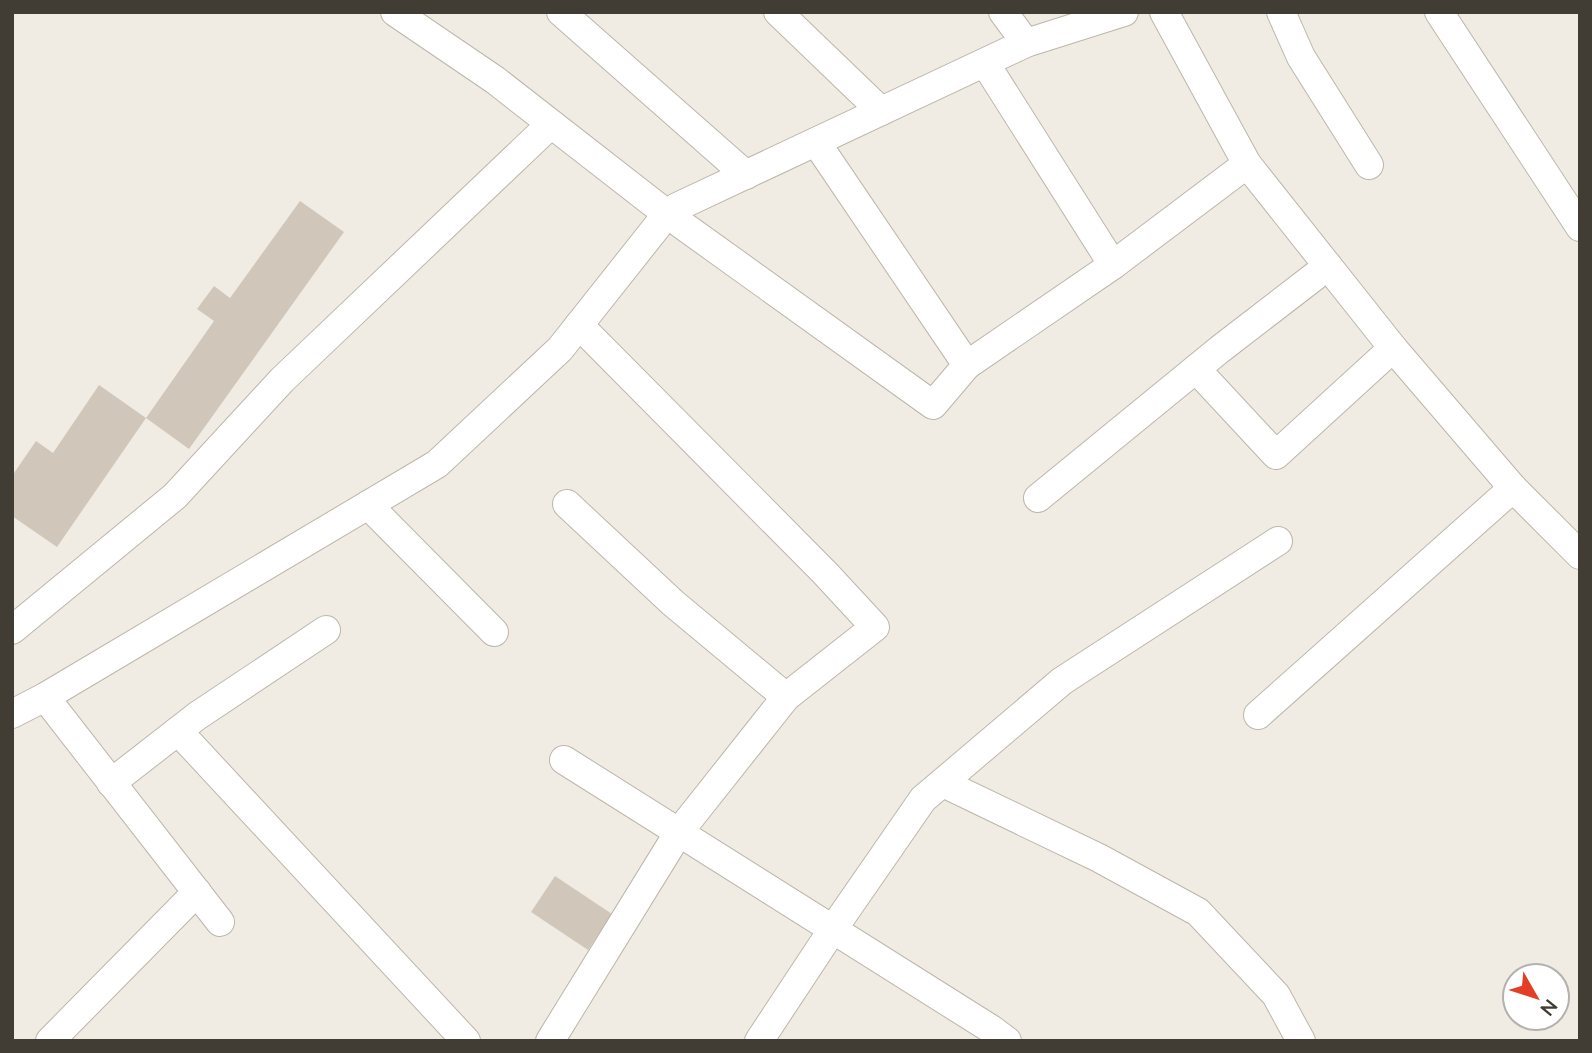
<svg xmlns="http://www.w3.org/2000/svg" width="1592" height="1053" font-family="Mulish,sans-serif">
<style>
.building{fill:#d0c7ba}
.lines{fill:none;stroke-linecap:round;stroke-linejoin:round}
.street-casing{stroke:#bdb6aa;stroke-width:30}
.street{stroke:#fff;stroke-width:28}
</style>
<rect width="100%" height="100%" fill="#f0ece4"/>
<!-- building -->
<g class="building">
<polygon points="300,201 344,232 189,449 146,418 214,321 197,309 214,286 230,298"/>
<polygon points="99,385 146,418 57,547 12,516 12,476 36,441 53,453"/>
<polygon points="555,876 612,914 588,950 531,912"/>
</g>
<g class="lines">
<!-- street casing -->
<g class="street-casing">
<g id="street">
<polyline points="395,12 495,80 667,214 933,405 967,365"/>
<polyline points="561,12 746,175"/>
<polyline points="778,12 881,111"/>
<polyline points="1003,12 1026,43"/>
<polyline points="1164,12 1247,164 1393,348 1513,488 1580,555"/>
<polyline points="1281,12 1301,57 1369,165"/>
<polyline points="1439,12 1580,227"/>
<polyline points="985,63 1113,265 1247,164"/>
<polyline points="816,142 967,365 1113,265"/>
<polyline points="1196,369 1276,455 1393,348"/>
<polyline points="1038,498 1219,350 1328,266"/>
<polyline points="567,504 673,603 786,697"/>
<polyline points="368,505 494,632"/>
<polyline points="12,630 175,496 282,380 551,124"/>
<polyline points="45,697 220,922"/>
<polyline points="12,714 45,697 437,464 560,349 667,214 677,207 1026,43 1124,12"/>
<polyline points="1258,715 1513,488"/>
<polyline points="178,731 466,1041"/>
<polyline points="564,760 991,1029 1007,1041"/>
<polyline points="111,783 197,716 326,630"/>
<polyline points="943,783 1099,858 1198,912 1276,995 1301,1041"/>
<polyline points="50,1041 197,892"/>
<polyline points="550,1041 679,832 786,697 875,627 825,573 579,325"/>
<polyline points="759,1041 833,929 923,799 1062,681 1278,541"/>
</g>
</g>
<!-- street -->
<use href="#street" class="street"/>
</g>
<!-- border -->
<rect width="1592" height="1053" fill="none" stroke="#413c34" stroke-width="28"/>
<!-- north arrow -->
<g transform="translate(1536 997) rotate(129)"><circle r="33" fill="#ffffff" stroke="#b3b1ae" stroke-width="2"/>
<path d="M0-5L12 26L0 18L-12 26Z" fill="#e33f27"/>
<text y="-10" font-size="19" font-weight="bold" text-anchor="middle" fill="#413c34">N</text>
</g>
</svg>
